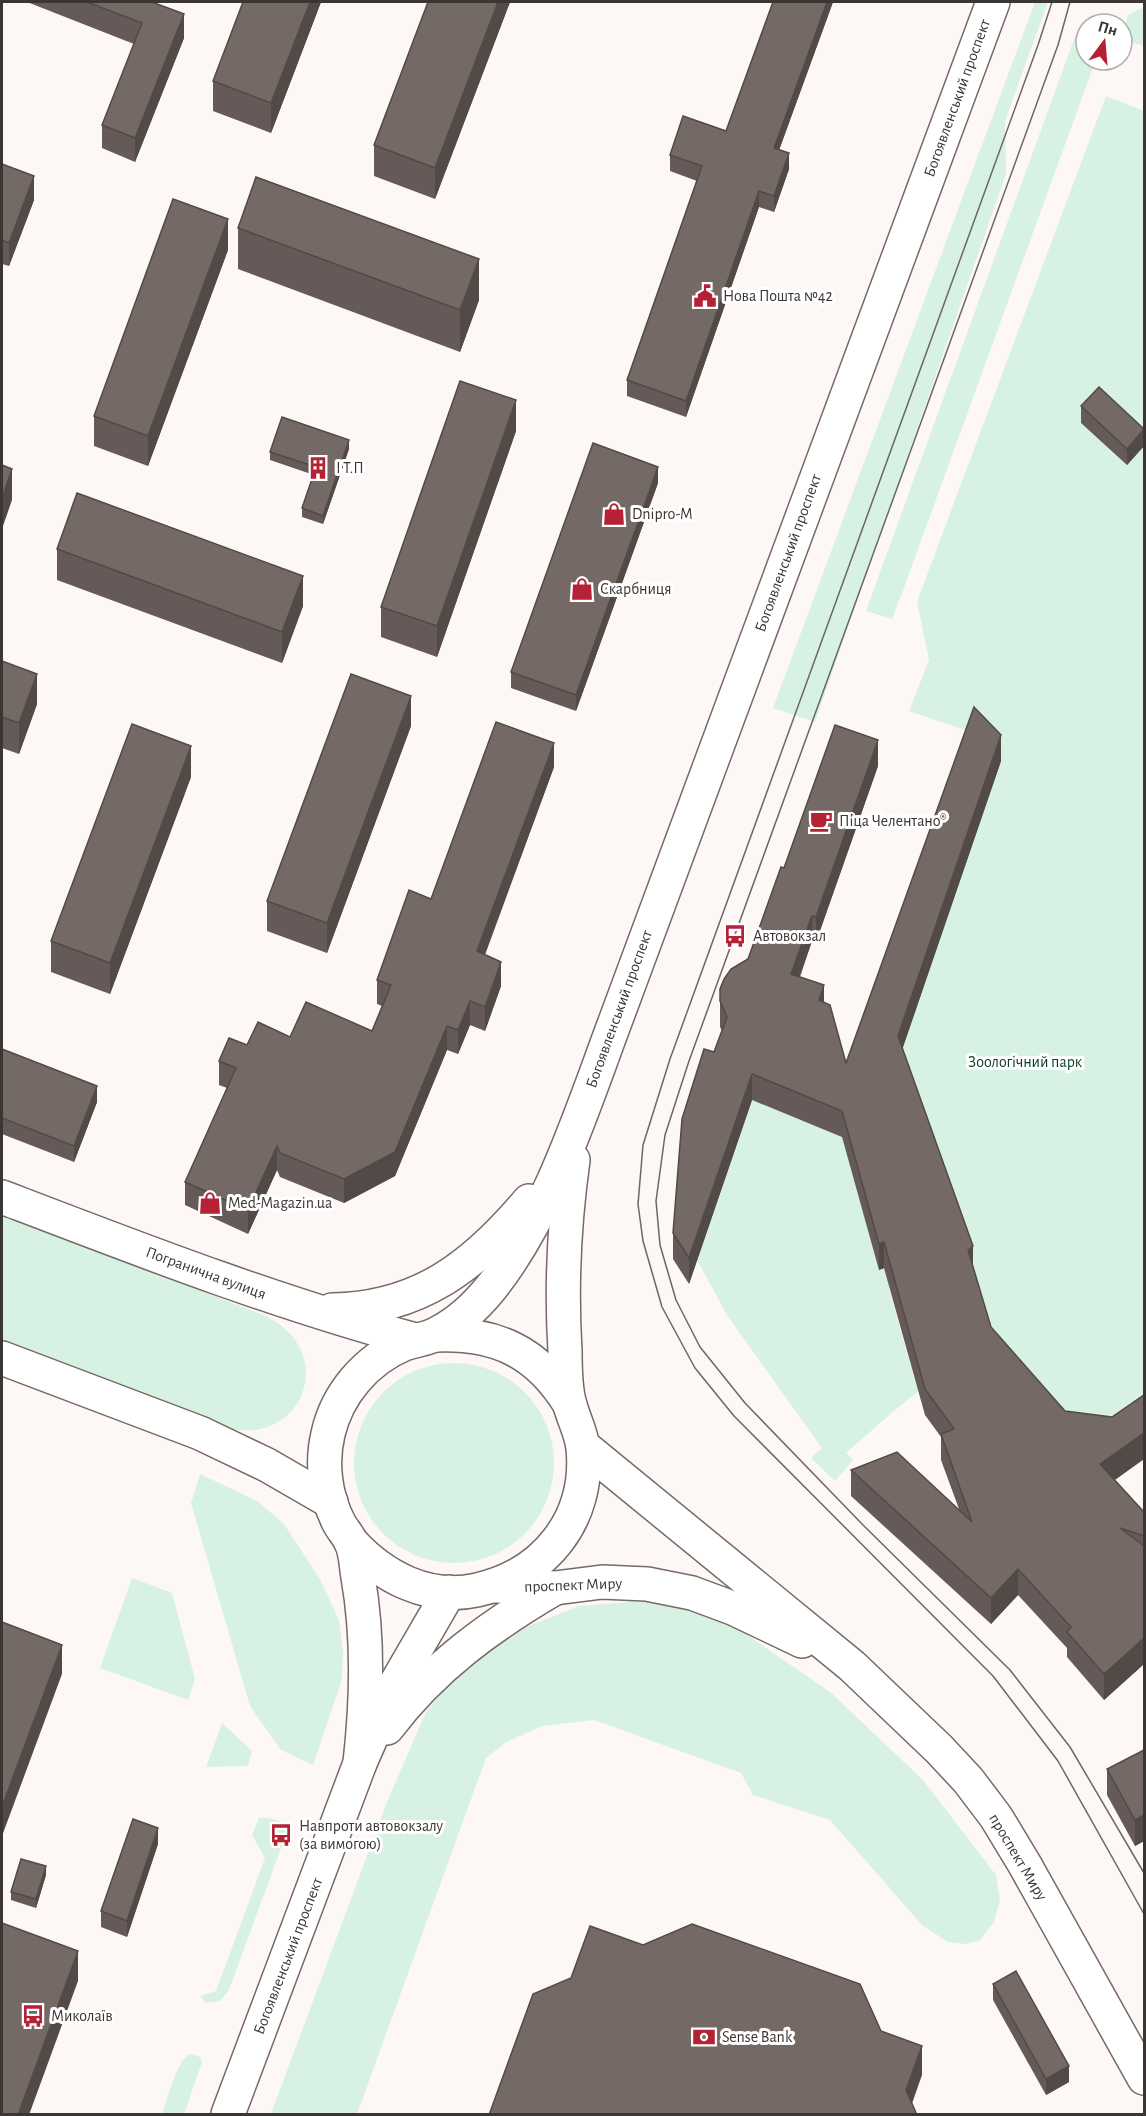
<svg xmlns="http://www.w3.org/2000/svg" width="1146" height="2116" font-family="'Alegreya Sans',sans-serif">
<style>
.green{fill:#d7f1e3}
.lines{fill:none;stroke-linecap:round;stroke-linejoin:round}
.secondary-casing{stroke:#766a66;stroke-width:36}
.secondary{stroke:#fff;stroke-width:33}
.tram{stroke:#6c6765;stroke-width:1.5}
.wall{fill:#655a57}
.shaded-wall{fill:#524a47}
.building{fill:#756965;stroke:#524a47;stroke-width:1.5}
.labels{text-anchor:middle;dominant-baseline:central;stroke-width:6;stroke-linejoin:round;paint-order:stroke}
.street-label{font-size:16px;fill:#3b3533;stroke:#fff}
.poi-label{font-size:16px;fill:#3b3533;stroke:#fff;text-anchor:start}
.park-label{font-size:16px;fill:#0b3e2a;stroke:#fff}
</style>
<rect width="100%" height="100%" fill="#fdf8f6"/>
<!-- green -->
<g class="green">
<polygon points="1035,2 1048,2 1005,121 1006,174 815,722 773,708"/>
<polygon points="1141,8 1144,9 1144,46 1130,42 1124,29 1128,15"/>
<polygon points="1077,31 1086,34 1086,49 1083,58 1095,62 902,593 892,619 866,611"/>
<polygon points="1106,96 1144,111 1144,1421 1065,1436 991,1353 898,1062 974,733 909,711 929,660 917,602"/>
<polygon points="755,1091 842,1137 879,1269 896,1264 889,1289 914,1378 932,1371 933,1380 896,1409 846,1453 853,1460 835,1481 811,1458 822,1448 727,1315 697,1260"/>
<path d="M2,1214L268,1317C339,1355 302,1447 225,1428L2,1340Z"/>
<circle cx="454" cy="1463" r="100"/>
<polygon points="200,1474 257,1501 284,1524 320,1579 339,1620 343,1651 342,1680 313,1765 281,1750 250,1706 191,1503"/>
<polygon points="132,1578 172,1593 195,1679 188,1700 100,1668"/>
<polygon points="642,1601 695,1610 727,1621 830,1692 923,1780 996,1875 1000,1900 994,1922 980,1940 966,1944 948,1942 923,1926 830,1820 753,1795 741,1773 594,1720 542,1726 505,1743 486,1758 357,2114 271,2114 387,1802 426,1712 451,1681 482,1651 526,1627 579,1606"/>
<polygon points="222,1723 252,1751 248,1766 206,1767"/>
<path d="M259,1818C272,1818 280,1818 288,1829L229,1990L220,2001L205,2003L200,1996L216,1991L265,1858L252,1835Z"/>
<path d="M190,2054L200,2057L202,2062L184,2114H162C167,2101 177,2059 190,2054Z"/>
</g>
<g class="lines">
<!-- secondary casing -->
<g class="secondary-casing">
<g id="secondary">
<path d="M2,1197C138,1249 274,1302 415,1340"/>
<path d="M332,1310C420,1309 475,1265 529,1201"/>
<path d="M437,1335C497,1333 537,1352 569,1403"/>
<polyline points="2,1358 200,1433 267,1465 331,1502"/>
<polyline points="583,1446 852,1666 939,1749 968,1780 996,1817 1025,1865 1144,2078"/>
<path d="M351,1542C383,1577 428,1601 477,1590C545,1575 590,1519 583,1448C581,1432 574,1420 570,1405C565,1389 565,1367 565,1351C561,1286 564,1224 573,1160"/>
<polyline points="496,1586 555,1588 602,1582 647,1584 692,1593 735,1609 802,1641"/>
<path d="M387,1728C433,1667 490,1626 555,1588"/>
<path d="M360,1763C367,1701 369,1639 358,1577C356,1566 356,1552 351,1542C348,1535 342,1529 339,1523C325,1496 321,1463 328,1434C337,1394 366,1360 404,1344C415,1340 429,1339 438,1333C458,1323 476,1306 490,1289C549,1216 582,1110 615,1022L993,2"/>
<polyline points="228,2114 360,1763 391,1692 449,1592"/>
</g>
</g>
<!-- secondary -->
<use href="#secondary" class="secondary"/>
<!-- tram -->
<g class="tram">
<polyline points="1052,2 1038,45 670,1059 643,1145 638,1204 643,1241 662,1307 695,1368 734,1416 993,1676 1058,1761 1144,1914"/>
<polyline points="1070,2 1058,45 689,1061 665,1135 656,1201 660,1245 676,1300 700,1347 745,1403 863,1525 1010,1670 1070,1747 1144,1873"/>
</g>
</g>
<!-- wall -->
<g class="wall">
<polygon points="27,2 152,2 184,38 135,162 102,148 102,125 134,44"/>
<polygon points="321,2 271,133 213,111 213,81"/>
<polygon points="428,2 510,2 435,199 374,176 374,145"/>
<polygon points="773,2 833,2 779,150 789,169 774,212 759,207 686,417 627,396 627,380 697,181 670,171 670,155 726,131"/>
<polygon points="2,166 34,200 9,266 2,264"/>
<polygon points="238,228 479,300 460,352 238,269"/>
<polygon points="228,250 148,466 94,446 94,416"/>
<polygon points="1081,406 1144,429 1144,446 1127,465 1081,423"/>
<polygon points="516,431 437,657 381,637 381,607"/>
<polygon points="349,449 323,524 302,517 302,508 314,475 270,460 270,452"/>
<polygon points="658,483 576,711 511,688 511,672"/>
<polygon points="57,549 303,606 282,663 57,580"/>
<polygon points="2,661 37,704 19,754 2,748"/>
<polygon points="411,726 327,953 267,931 267,901"/>
<polygon points="1001,761 902,1049 973,1269 991,1327 1065,1411 1112,1417 1144,1395 1144,1459 1115,1480 1144,1512 1144,1664 1104,1700 1067,1657 1067,1648 1018,1595 991,1624 851,1496 851,1470 959,1509 941,1460 941,1437 925,1415 884,1268 879,1270 842,1137 752,1100 689,1284 673,1259 673,1233 714,1052 722,1031 720,1027 720,989 748,959 784,868 878,766 816,942 812,941 800,977 824,1003 846,1063"/>
<polygon points="554,767 485,955 501,986 485,1031 470,1025 458,1054 447,1050 395,1176 344,1203 280,1177 277,1170 248,1234 185,1205 185,1182 227,1088 219,1085 219,1061 247,1045 290,1037 372,1031 382,1006 377,1004 377,980"/>
<polygon points="191,777 110,994 51,972 51,941"/>
<polygon points="2,1049 97,1102 74,1162 2,1134"/>
<polygon points="1144,1750 1144,1841 1135,1846 1107,1795 1107,1769"/>
<polygon points="158,1844 127,1937 101,1927 101,1911"/>
<polygon points="46,1875 36,1908 11,1900 11,1892"/>
<polygon points="993,1984 1069,2082 1046,2095 993,2000"/>
</g>
<!-- shaded-wall -->
<g class="shaded-wall">
<polygon points="310,2 321,2 271,133 271,103"/>
<polygon points="498,2 510,2 435,199 435,168"/>
<polygon points="827,2 833,2 774,164 774,148"/>
<polygon points="184,14 184,38 135,162 135,138"/>
<polygon points="789,153 789,169 774,212 774,196"/>
<polygon points="34,176 34,200 9,266 9,243"/>
<polygon points="759,191 759,207 686,417 686,401"/>
<polygon points="228,219 228,250 148,466 148,436"/>
<polygon points="479,259 479,300 460,352 460,310"/>
<polygon points="516,400 516,431 437,657 437,626"/>
<polygon points="1144,430 1144,446 1127,465 1127,449"/>
<polygon points="349,440 349,449 323,524 323,516"/>
<polygon points="658,467 658,483 576,711 576,695"/>
<polygon points="12,469 12,500 2,529 2,498"/>
<polygon points="303,576 303,606 282,663 282,632"/>
<polygon points="37,674 37,704 19,754 19,723"/>
<polygon points="411,696 411,726 327,953 327,923"/>
<polygon points="1001,735 1001,761 898,1062 898,1036"/>
<polygon points="878,740 878,766 816,942 816,917"/>
<polygon points="554,743 554,767 477,975 477,951"/>
<polygon points="191,746 191,777 110,994 110,963"/>
<polygon points="812,916 812,941 791,1000 791,974"/>
<polygon points="501,962 501,986 485,1031 485,1007"/>
<polygon points="824,985 824,1011 819,1000"/>
<polygon points="470,1001 470,1025 458,1054 458,1030"/>
<polygon points="447,1026 447,1050 395,1176 344,1203 344,1179"/>
<polygon points="752,1074 752,1100 689,1284 689,1258"/>
<polygon points="97,1086 97,1102 74,1162 74,1146"/>
<polygon points="277,1146 277,1170 248,1234 248,1210"/>
<polygon points="884,1242 884,1268 879,1270 879,1244"/>
<polygon points="973,1246 973,1271 968,1250"/>
<polygon points="1144,1433 1144,1459 1100,1490 1100,1464"/>
<polygon points="1018,1569 1018,1595 991,1624 991,1598"/>
<polygon points="1144,1638 1144,1664 1104,1700 1104,1674"/>
<polygon points="62,1645 62,1674 2,1836 2,1807"/>
<polygon points="1144,1815 1144,1841 1135,1846 1135,1820"/>
<polygon points="158,1828 158,1844 127,1937 127,1921"/>
<polygon points="46,1866 46,1875 36,1908 36,1899"/>
<polygon points="78,1951 78,1981 29,2115 18,2115"/>
<polygon points="922,2046 922,2075 908,2115 906,2090"/>
<polygon points="1069,2066 1069,2082 1046,2095 1046,2079"/>
</g>
<!-- building -->
<g class="building">
<polygon points="87,2 152,2 184,14 135,138 102,125 142,23"/>
<polygon points="243,2 310,2 271,103 213,81"/>
<polygon points="428,2 498,2 435,168 374,145"/>
<polygon points="773,2 827,2 774,148 789,153 774,196 759,191 686,401 627,380 702,166 670,155 683,116 726,131"/>
<polygon points="2,164 34,176 9,243 2,240"/>
<polygon points="256,177 479,259 460,310 238,228"/>
<polygon points="173,199 228,219 148,436 94,416"/>
<polygon points="460,381 516,400 437,626 381,607"/>
<polygon points="1099,387 1144,429 1127,449 1081,406"/>
<polygon points="282,417 349,440 323,516 302,508 316,467 270,452"/>
<polygon points="593,443 658,467 576,695 511,672"/>
<polygon points="2,465 12,469 2,498"/>
<polygon points="77,493 303,576 282,632 57,549"/>
<polygon points="2,661 37,674 19,723 2,717 2,719"/>
<polygon points="351,674 411,696 327,923 267,901"/>
<polygon points="974,707 1001,735 898,1036 973,1246 968,1250 991,1327 1065,1411 1112,1417 1144,1395 1144,1433 1100,1464 1144,1512 1144,1536 1120,1528 1144,1546 1144,1638 1104,1674 1067,1632 1071,1627 1018,1569 991,1598 851,1470 897,1452 972,1522 941,1434 954,1429 925,1389 884,1242 879,1244 842,1111 752,1074 689,1258 673,1233 682,1119 704,1049 714,1052 727,1017 720,1001 720,989 724,979 731,969 748,959 781,867 784,868 835,725 878,740 816,917 812,916 791,974 824,985 819,1000 830,1005 846,1063"/>
<polygon points="496,722 554,743 477,951 501,962 485,1007 470,1001 458,1030 447,1026 395,1152 344,1179 280,1153 277,1146 248,1210 185,1182 236,1068 219,1061 229,1038 247,1045 258,1022 290,1037 306,1002 372,1031 391,985 377,980 409,890 431,899"/>
<polygon points="132,724 191,746 110,963 51,941"/>
<polygon points="2,1049 97,1086 74,1146 2,1118"/>
<polygon points="2,1622 62,1645 2,1807"/>
<polygon points="1144,1750 1144,1815 1135,1820 1107,1769"/>
<polygon points="133,1819 158,1828 127,1921 101,1911"/>
<polygon points="21,1859 46,1866 36,1899 11,1892"/>
<polygon points="2,1923 78,1951 18,2115 2,2115"/>
<polygon points="692,1924 860,1984 881,2031 922,2046 906,2090 917,2115 489,2115 533,1994 571,1978 590,1926 643,1945"/>
<polygon points="1016,1971 1069,2066 1046,2079 993,1984"/>
</g>
<!-- icons -->
<defs>
<g id="civic-bare" transform="scale(1.8)"><path d="M-.6-6.5H3V-4.5H.6V-3L4-1V1h2V6H-6V1h2V-1L-.6-3ZM-1.2 2.5V6h2.4V2.5Z" fill="#b42234" stroke="#fff" stroke-width="2.5" paint-order="stroke"/></g>
<g id="building-bare" transform="scale(1.8)"><path d="M-4-6H4V6H1V3H-1V6H-4ZM-2.5-4.3h1.7v1.8h-1.7ZM.8-4.3h1.7v1.8H.8ZM-2.5-1h1.7V.8h-1.7ZM.8-1h1.7V.8H.8Z" fill="#b42234" stroke="#fff" stroke-width="2.5" paint-order="stroke"/></g>
<g id="shop-bare" transform="scale(1.8)"><path d="M-5-2.5h2.3a2.7 3.5 0 0 1 5.4 0H5L5.5 6h-11ZM-1.5-2.5h3a1.5 2.3 0 0 0-3 0Z" fill="#b42234" stroke="#fff" stroke-width="2.5" paint-order="stroke"/></g>
<g id="cafe-bare" transform="scale(1.8)"><path d="M-5.5-4.5H6V0H3Q3 3.5 0 3.5H-2.5Q-5.5 3.5-5.5 0ZM3-3.2v2h1.7v-2ZM-6 4.5H4V6H-6Z" fill="#b42234" stroke="#fff" stroke-width="2.5" paint-order="stroke"/></g>
<g id="bus-bare" transform="scale(1.8)"><path d="M-5-6H5V4H4V6H2V4H-2V6H-4V4H-5ZM-3.5-4V0h7V-4ZM-3.5 1.2v1.5H-2V1.2ZM2 1.2v1.5H3.5V1.2Z" fill="#b42234" stroke="#fff" stroke-width="2.5" paint-order="stroke"/></g>
<g id="bank-bare" transform="scale(1.8)"><path d="M-6-4H6V4H-6ZM0-2.3a2.3 2.3 0 1 0 0 4.6a2.3 2.3 0 1 0 0-4.6Z" fill="#b42234" stroke="#fff" stroke-width="2.5" paint-order="stroke"/></g>
</defs>
<g fill-rule="evenodd">
<use href="#civic-bare" x="705" y="296"/>
<use href="#building-bare" x="318" y="468"/>
<use href="#shop-bare" x="614" y="514"/>
<use href="#shop-bare" x="582" y="589"/>
<use href="#cafe-bare" x="821" y="821"/>
<use href="#bus-bare" x="735" y="936"/>
<use href="#shop-bare" x="210" y="1203"/>
<use href="#bus-bare" x="281" y="1835"/>
<use href="#bus-bare" x="33" y="2016"/>
<use href="#bank-bare" x="704" y="2037"/>
</g>
<g class="labels">
<!-- street labels -->
<g class="street-label">
<text transform="translate(957 98) rotate(-70)">Богоявленський проспект</text>
<text transform="translate(788 553) rotate(-70)">Богоявленський проспект</text>
<text transform="translate(619 1009) rotate(-70)">Богоявленський проспект</text>
<text transform="translate(206 1273) rotate(20)">Погранична вулиця</text>
<text transform="translate(573 1585) rotate(-2)">проспект Миру</text>
<text transform="translate(1018 1857) rotate(59)">проспект Миру</text>
<text transform="translate(288 1956) rotate(-69)">Богоявленський проспект</text>
</g>
<!-- poi labels -->
<g class="poi-label">
<text x="723" y="296">Нова Пошта №42</text>
<text x="336" y="468">І Т.П</text>
<text x="632" y="514">Dnipro-M</text>
<text x="600" y="589">Скарбниця</text>
<text x="839" y="821">Піца Челентано®</text>
<text x="753" y="936">Автовокзал</text>
<text x="228" y="1203">Med-Magazin.ua</text>
<text x="299" y="1826">Навпроти автовокзалу<tspan x="299" dy="18">(за вимогою)</tspan></text>
<text x="51" y="2016">Миколаїв</text>
<text x="722" y="2037">Sense Bank</text>
</g>
<!-- park labels -->
<g class="park-label">
<text x="1025" y="1062">Зоологічний парк</text>
</g>
</g>
<!-- border -->
<rect width="1146" height="2116" fill="none" stroke="#3b3533" stroke-width="6"/>
<!-- north arrow -->
<g transform="translate(1104 42) rotate(16)"><circle r="28" fill="#ffffff" stroke="#b1aead" stroke-width="1.5"/>
<path d="M0-4.5L10 22L0 15L-10 22Z" fill="#b42234"/>
<text y="-9" font-size="16" font-weight="bold" text-anchor="middle" fill="#3b3533">Пн</text>
</g>
</svg>
